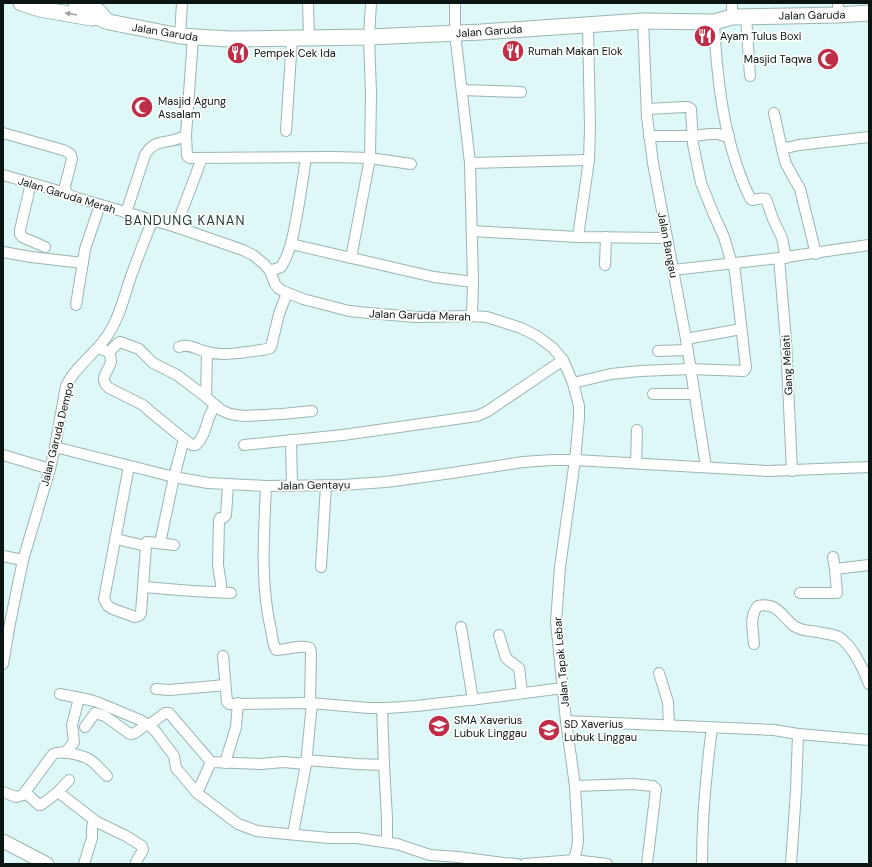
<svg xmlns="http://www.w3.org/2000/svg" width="872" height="867" font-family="'DM Sans',sans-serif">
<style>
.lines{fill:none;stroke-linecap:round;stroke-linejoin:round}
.minor-casing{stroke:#9ab5b3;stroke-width:12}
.major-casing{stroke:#9ab5b3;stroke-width:15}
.highway-casing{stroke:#9ab5b3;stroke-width:17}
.minor{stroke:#fff;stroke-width:10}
.major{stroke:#fff;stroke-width:13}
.highway{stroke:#fff;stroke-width:15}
.oneway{fill:#9da1a1}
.labels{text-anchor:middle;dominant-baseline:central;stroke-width:3.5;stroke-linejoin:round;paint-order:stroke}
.street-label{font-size:11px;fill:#0b1514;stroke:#fff}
.poi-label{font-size:11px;fill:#0b1514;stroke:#fff;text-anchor:start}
.quarter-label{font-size:13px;letter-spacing:1px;fill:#223a38;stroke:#fff}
</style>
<rect width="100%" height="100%" fill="#ddf8f7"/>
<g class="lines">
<!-- minor casing -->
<g class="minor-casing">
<g id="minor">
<polyline points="308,3 309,38"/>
<polyline points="455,3 455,33 470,163 473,282 472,316"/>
<polyline points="838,3 838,15"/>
<polyline points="746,16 750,76"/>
<polyline points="732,17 732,3"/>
<polyline points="643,21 647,117 653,163 686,339 706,467"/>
<path d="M714,22C717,81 724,144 750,198L752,200C756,200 763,197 766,199L773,219L782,238L786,258"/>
<polyline points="180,36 182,3"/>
<polyline points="462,90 521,92"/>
<polyline points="647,109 685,107 688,107 691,109 693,144 701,183 714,215 724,237 732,264"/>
<polyline points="774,113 782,149 786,164 800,189 816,254"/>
<polyline points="286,131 292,39"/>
<path d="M3,133L63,150C68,152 71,153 72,159L65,186L66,193"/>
<polyline points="186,135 187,156 190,158 333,157 370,158 411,164"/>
<polyline points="649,136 693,136 709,134 718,134 727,137 729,136"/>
<polyline points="782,149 799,145 869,137"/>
<polyline points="470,163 589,160"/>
<polyline points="3,175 66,193 74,197 176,227 243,250 253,255 264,264 270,271 275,284 278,288 283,291 303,299 349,311 368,313 416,317 472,316 487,317 521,328 537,336 553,348 563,360 573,383 579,406 579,418 575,460 560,567 556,622 566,721 575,786 578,839 577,848 573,864"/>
<polyline points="31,183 20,230 20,234 22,237 45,247"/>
<path d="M126,213L145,155C156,136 170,146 186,135L193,37"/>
<polyline points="176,227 202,158"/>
<polyline points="472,231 578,237 667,238"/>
<polyline points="578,237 589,160 590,128 588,24"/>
<polyline points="291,244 434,277 473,282"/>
<polyline points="3,252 31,257 83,263"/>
<polyline points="351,258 370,158 371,93 369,37 371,3"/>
<polyline points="779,258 786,341 792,471"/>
<polyline points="605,265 606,237"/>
<polyline points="673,270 779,258 869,245"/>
<path d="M270,271L281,267C290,253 293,236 296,220C300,199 303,178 306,158"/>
<polyline points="76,305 85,249 100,205"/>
<polyline points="686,339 741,329"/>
<path d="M179,347C189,343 198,350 207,352C222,356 239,353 254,351C260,350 265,350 270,348L271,347L279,314L287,293"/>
<polyline points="98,348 109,352 118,343 120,342 139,349 153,363 177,375 206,397 221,410 230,414 244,416 282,414 312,411"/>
<polyline points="658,351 687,350"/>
<path d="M109,352C110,355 111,359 111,362C108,373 98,378 109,388L143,405L152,413L184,439L174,477L160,543"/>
<polyline points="573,383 611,374 640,371 690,369 744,371 746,368 734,264"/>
<polyline points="653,394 694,394"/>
<polyline points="206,397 207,352"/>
<path d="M184,439L192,445H196C204,437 206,427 209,417C211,413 213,409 215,405"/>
<polyline points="291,440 292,486"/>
<polyline points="244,445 343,435 477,416 488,411 563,360"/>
<polyline points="55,447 174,477 208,483 266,486 342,485 386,482 452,473 523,462 552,460 575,460 768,471 869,467"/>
<polyline points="3,455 50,469"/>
<polyline points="636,463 637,430"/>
<polyline points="129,466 104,599 108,606 113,609 135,617 139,616 141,613 146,546"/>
<path d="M266,486C264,534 260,583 271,630C272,637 273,645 276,650C286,650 302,644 310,648L311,653L310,703"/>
<polyline points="116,539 146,546 147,542 148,542 174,545"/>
<polyline points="3,556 23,560"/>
<polyline points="833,557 835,569"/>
<polyline points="321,567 326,486"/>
<polyline points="144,587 192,591 231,593"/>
<polyline points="221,592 221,584 218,565 219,520 220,518 223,518 226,515 228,485"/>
<polyline points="800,593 837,593 835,569 869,565"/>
<polyline points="461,627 473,700"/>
<polyline points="499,635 506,658 519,668 520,675 522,693"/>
<path d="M754,644C753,631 749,615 758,606C778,602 782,617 794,626C801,631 810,631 818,632C825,634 833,634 839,637C852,645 864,670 869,684"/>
<polyline points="223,656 227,702 229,704 310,703 369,708 387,708 416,706 478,699 563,688"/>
<path d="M3,664L10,623L23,560L50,469L55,447L66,386C76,365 97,353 109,333C120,316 124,297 130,279C137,259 145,240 152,221"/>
<polyline points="659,673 668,702 669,725"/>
<polyline points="156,689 170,690 225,685"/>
<polyline points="60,694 90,700 97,702 140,720 149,725 156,732 174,756 176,768 197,793 238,824 257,831 266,832 329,838 357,838 397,844 430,855 458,857 503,863 517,864"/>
<polyline points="566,721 774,730 798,734 869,740"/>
<polyline points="149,725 165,713 169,713 211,762 261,764 283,762 306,764"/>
<polyline points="85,727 95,713 105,716 130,734 135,733 147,724"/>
<polyline points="65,753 74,742 72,725 79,698"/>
<polyline points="306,760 357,764 384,765 382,708"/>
<polyline points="225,763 236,727 238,703"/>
<polyline points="384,765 387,818 387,842"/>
<polyline points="69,780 58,792 97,822 126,836 142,846 143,850 136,862 136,864"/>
<polyline points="575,786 632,784 653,786 656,789 647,864"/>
<path d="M3,792L16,797L23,795L53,754C62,750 85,755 93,762C98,766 103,772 107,776"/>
<polyline points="25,792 39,805 41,805 58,792"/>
<polyline points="197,793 211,762"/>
<polyline points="293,834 306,764 312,703"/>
<polyline points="84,864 92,838 92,828 93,824 97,822"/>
<polyline points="525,864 574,860 607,864"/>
<path d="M702,864C702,818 706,773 712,728"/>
<polyline points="791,864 796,791 798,734"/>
</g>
</g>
<!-- major casing -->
<g class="major-casing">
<polyline id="major" points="3,841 47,864"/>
</g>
<!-- highway casing -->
<g class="highway-casing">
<g id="highway">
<polyline points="21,3 40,9 91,18 97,17 109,22 180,36 230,39 369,37 481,32 643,21 714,22 732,17 838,15 869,13"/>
<polyline points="76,3 87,6 98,11 105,19"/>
</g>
</g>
<!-- minor -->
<use href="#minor" class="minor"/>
<!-- major -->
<use href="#major" class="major"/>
<!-- highway -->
<use href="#highway" class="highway"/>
</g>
<!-- one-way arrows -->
<defs><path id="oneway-solid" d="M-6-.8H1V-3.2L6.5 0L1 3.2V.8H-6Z"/></defs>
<use class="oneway" href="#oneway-solid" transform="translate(71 14) rotate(-170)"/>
<!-- icons -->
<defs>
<g id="restaurant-disc" transform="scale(1.15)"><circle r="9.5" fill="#bf2e48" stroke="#fff"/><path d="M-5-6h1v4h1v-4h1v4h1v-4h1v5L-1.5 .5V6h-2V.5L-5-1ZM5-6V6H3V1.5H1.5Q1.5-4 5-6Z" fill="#fff"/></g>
<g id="mosque-disc" transform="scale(1.15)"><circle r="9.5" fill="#bf2e48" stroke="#fff"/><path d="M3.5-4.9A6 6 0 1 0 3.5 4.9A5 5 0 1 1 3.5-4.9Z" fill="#fff"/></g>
<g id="school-disc" transform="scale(1.15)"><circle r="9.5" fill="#bf2e48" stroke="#fff"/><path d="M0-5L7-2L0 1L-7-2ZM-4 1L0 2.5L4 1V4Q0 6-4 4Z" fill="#fff"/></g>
</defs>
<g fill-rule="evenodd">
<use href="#restaurant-disc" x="705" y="36"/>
<use href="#restaurant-disc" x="513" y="51"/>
<use href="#restaurant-disc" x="238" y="53"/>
<use href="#mosque-disc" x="828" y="59"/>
<use href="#mosque-disc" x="142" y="107"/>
<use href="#school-disc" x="439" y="726"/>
<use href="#school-disc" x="549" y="730"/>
</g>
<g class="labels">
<!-- street labels -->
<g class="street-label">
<text transform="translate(812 15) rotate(-1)">Jalan Garuda</text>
<text transform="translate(489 31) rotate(-4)">Jalan Garuda</text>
<text transform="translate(165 32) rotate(9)">Jalan Garuda</text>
<text transform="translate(67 195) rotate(17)">Jalan Garuda Merah</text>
<text transform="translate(668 245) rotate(79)">Jalan Bangau</text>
<text transform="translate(420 315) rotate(2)">Jalan Garuda Merah</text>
<text transform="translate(787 365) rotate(-93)">Gang Melati</text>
<text transform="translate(57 434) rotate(-76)">Jalan Garuda Dempo</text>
<text transform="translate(314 485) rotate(-1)">Jalan Gentayu</text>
<text transform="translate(561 662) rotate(-95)">Jalan Tapak Lebar</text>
</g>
<!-- poi labels -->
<g class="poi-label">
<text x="720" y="36">Ayam Tulus Boxi</text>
<text x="528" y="51">Rumah Makan Elok</text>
<text x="254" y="53">Pempek Cek Ida</text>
<text x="812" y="59" text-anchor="end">Masjid Taqwa</text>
<text x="158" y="101">Masjid Agung<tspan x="158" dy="13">Assalam</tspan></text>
<text x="454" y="720">SMA Xaverius<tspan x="454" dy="13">Lubuk Linggau</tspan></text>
<text x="564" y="724">SD Xaverius<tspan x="564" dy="13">Lubuk Linggau</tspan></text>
</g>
<!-- quarter labels -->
<g class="quarter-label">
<text x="185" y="220">BANDUNG KANAN</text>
</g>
</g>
<!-- border -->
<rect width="872" height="867" fill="none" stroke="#0b1514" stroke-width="8"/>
</svg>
